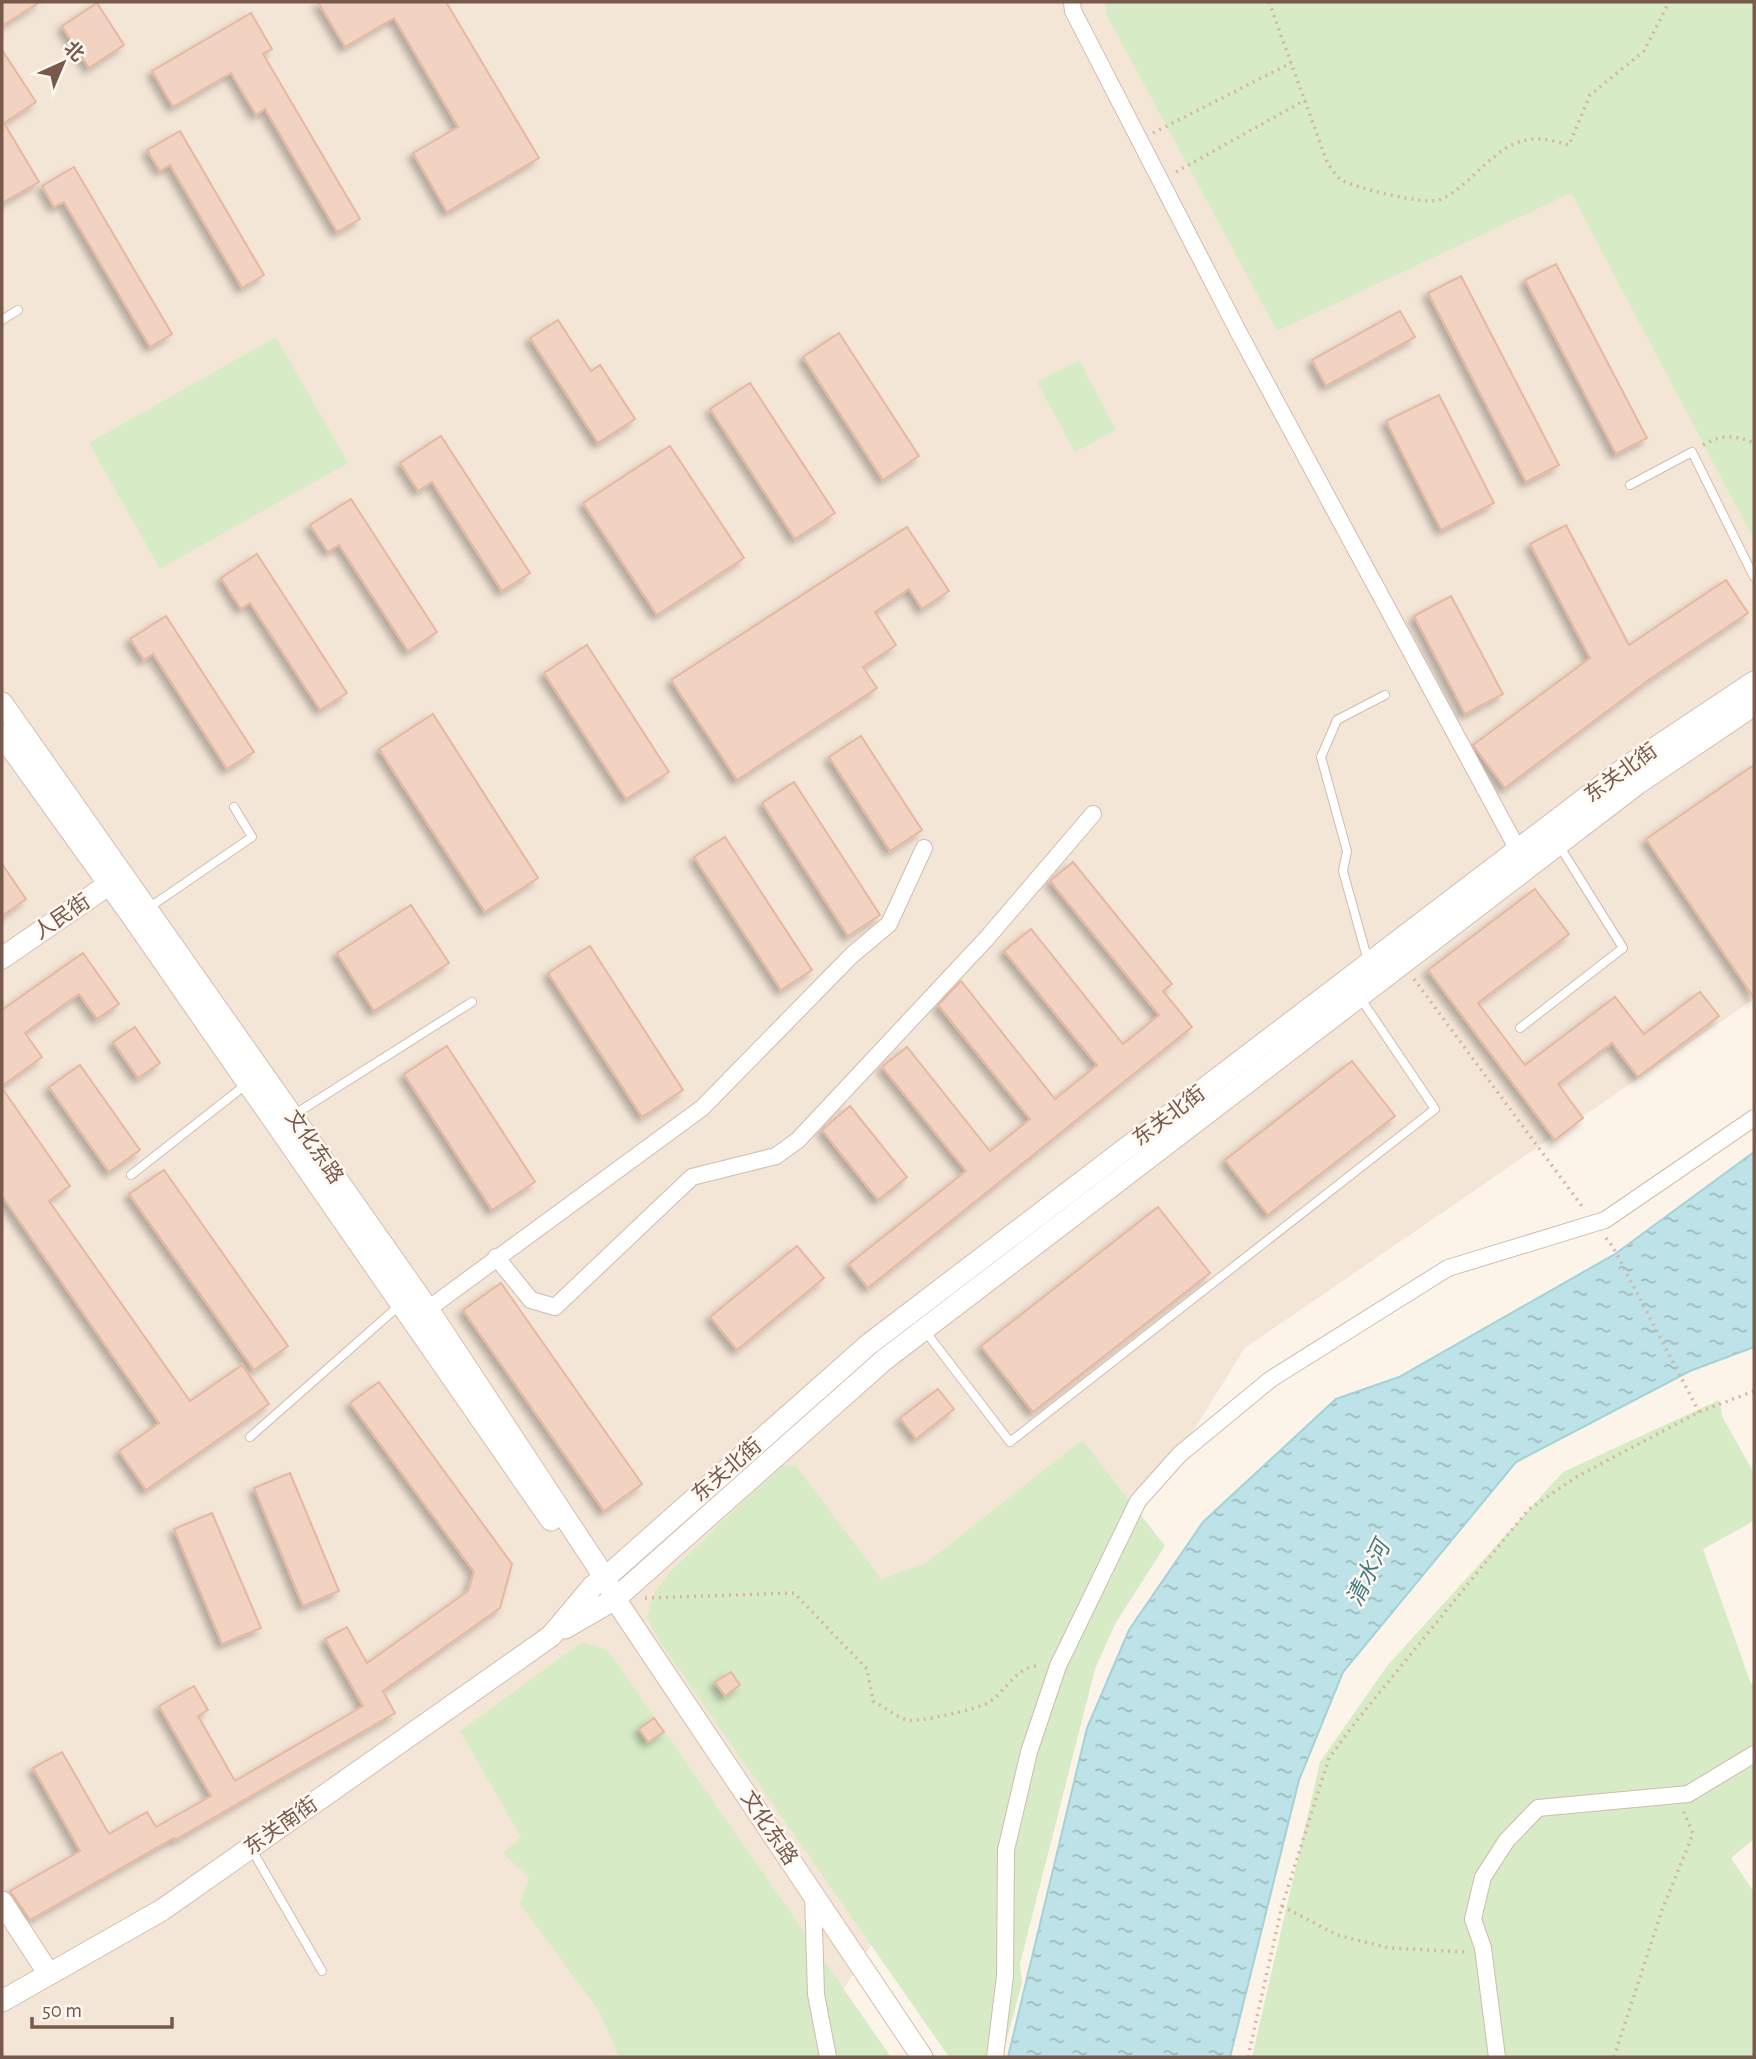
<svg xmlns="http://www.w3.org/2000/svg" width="1756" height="2059" font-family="'Alegreya Sans','Noto Sans SC',sans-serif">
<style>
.residential{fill:#f4e6d7}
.green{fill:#d7ebc7}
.water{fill:url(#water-ripples);stroke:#a3d2d8;stroke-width:2}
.building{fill:#f2d2c0;stroke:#e5b8a1;stroke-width:2;filter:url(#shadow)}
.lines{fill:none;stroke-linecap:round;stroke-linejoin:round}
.lane-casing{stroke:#cfbcae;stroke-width:10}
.street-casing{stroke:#cfbcae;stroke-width:18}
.secondary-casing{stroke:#d4beae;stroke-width:23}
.path{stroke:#d7b5a3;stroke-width:3.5;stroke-dasharray:2 5;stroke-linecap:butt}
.lane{stroke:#fff;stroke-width:8}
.street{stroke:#fff;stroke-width:16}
.secondary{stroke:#fff;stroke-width:21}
.labels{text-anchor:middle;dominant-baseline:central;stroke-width:5;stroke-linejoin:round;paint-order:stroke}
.street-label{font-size:21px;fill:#775a4c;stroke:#fff8f0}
.water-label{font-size:23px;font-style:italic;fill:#437b83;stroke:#fff8f0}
</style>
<defs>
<pattern id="water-ripples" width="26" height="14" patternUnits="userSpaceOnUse" patternTransform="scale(1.75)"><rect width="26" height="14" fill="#bde2e7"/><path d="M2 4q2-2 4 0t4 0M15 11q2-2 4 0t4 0" fill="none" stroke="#9ebabd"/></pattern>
<filter id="shadow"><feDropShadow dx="-5" dy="5" stdDeviation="3.5" flood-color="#0004"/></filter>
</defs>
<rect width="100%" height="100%" fill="#fcf4e9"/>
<!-- residential -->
<polygon class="residential" points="2,2 1754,2 1754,999 1245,1348 801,2057 2,2057"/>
<!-- green -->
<g class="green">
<polygon points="1106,2 1754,2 1754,540 1571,193 1277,331 1106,14"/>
<polygon points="276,337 348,463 160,569 89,443"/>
<polygon points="1079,360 1116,430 1075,452 1037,382"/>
<polygon points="1719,1400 1723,1418 1754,1473 1754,1521 1703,1549 1751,1684 1754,1683 1754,1839 1731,1858 1754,1892 1754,2057 1252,2057 1320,1762 1387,1666 1563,1472"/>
<polygon points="1082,1440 1165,1546 1115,1624 1095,1669 1020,1964 1022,1983 1002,2057 949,2057 660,1642 647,1618 653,1595 670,1572 780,1466 795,1465 881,1579 926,1563"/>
<polygon points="582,1642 605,1649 612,1656 891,2057 619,2057 598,2009 520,1904 529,1878 503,1853 521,1837 460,1731"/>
</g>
<!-- water -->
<polygon class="water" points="1754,1152 1754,1347 1690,1371 1516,1462 1343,1672 1299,1780 1230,2057 1008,2057 1087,1728 1129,1630 1203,1522 1336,1399 1399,1377 1615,1254"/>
<!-- building -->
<g class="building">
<polygon points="2,2 40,2 2,26"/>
<polygon points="318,2 446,2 539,158 447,212 413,153 458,127 394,18 345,47"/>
<polygon points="97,3 124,45 89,68 62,26"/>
<polygon points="251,13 272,49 263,54 360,219 337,232 265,109 256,115 231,73 173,107 152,71"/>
<polygon points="2,50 36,102 4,123 39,182 2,203"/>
<polygon points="180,131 264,275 242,288 170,165 160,171 147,150"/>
<polygon points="74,167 172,334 150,347 64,202 54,207 42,186"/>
<polygon points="1556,264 1647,438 1616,454 1525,280"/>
<polygon points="1461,276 1559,465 1526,482 1428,293"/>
<polygon points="1400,311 1415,337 1326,386 1312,360"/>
<polygon points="558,320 591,371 600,365 635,419 598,443 530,338"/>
<polygon points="839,333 919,456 883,480 803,357"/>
<polygon points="750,383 835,513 795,539 710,409"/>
<polygon points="1439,395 1494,503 1441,530 1386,421"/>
<polygon points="441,436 530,573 502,591 432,482 418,491 400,463"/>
<polygon points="670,446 744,558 657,615 583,503"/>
<polygon points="351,499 437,632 408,651 339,545 328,552 310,525"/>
<polygon points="1566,525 1629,645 1726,580 1748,613 1650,679 1505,788 1473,745 1590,658 1530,544"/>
<polygon points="907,527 949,591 922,609 909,589 875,612 896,645 863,667 877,688 737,780 671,680"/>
<polygon points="257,554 347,693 320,710 250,603 241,609 221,578"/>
<polygon points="1451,596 1503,694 1465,714 1414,616"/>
<polygon points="166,616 254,752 227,769 153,654 144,660 130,639"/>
<polygon points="587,645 669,772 626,799 544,673"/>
<polygon points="433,714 538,878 485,912 379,749"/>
<polygon points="861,736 922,830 890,851 829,757"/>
<polygon points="1754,765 1754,998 1646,839"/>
<polygon points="794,782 880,915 848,936 762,803"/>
<polygon points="725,837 812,970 781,990 694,857"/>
<polygon points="1073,862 1172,984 1163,991 1192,1027 868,1288 849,1264 966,1171 882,1067 907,1047 990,1151 1030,1119 938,1005 961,981 1055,1099 1097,1065 1004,951 1031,929 1123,1044 1159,1015 1050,881"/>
<polygon points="2,864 26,899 2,916"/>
<polygon points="1535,889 1569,934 1478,1003 1525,1065 1615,997 1644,1034 1700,992 1719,1016 1638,1077 1612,1043 1558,1084 1583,1118 1555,1140 1428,970"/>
<polygon points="411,905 449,963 374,1011 337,953"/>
<polygon points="590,946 683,1090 642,1117 548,973"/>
<polygon points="83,953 119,1004 97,1019 79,994 25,1033 42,1057 2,1086 2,1010"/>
<polygon points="135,1027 160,1063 138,1078 113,1042"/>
<polygon points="447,1046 535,1182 492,1210 404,1074"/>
<polygon points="1352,1061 1395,1116 1268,1215 1225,1160"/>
<polygon points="80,1065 140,1150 109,1172 49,1087"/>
<polygon points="2,1088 70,1186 49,1201 190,1401 242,1365 269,1404 146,1490 119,1451 159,1423 2,1196"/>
<polygon points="850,1106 907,1177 878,1200 822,1130"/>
<polygon points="164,1170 288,1346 254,1370 129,1194"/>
<polygon points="1158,1207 1210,1273 1033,1412 981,1346"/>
<polygon points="797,1246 824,1278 737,1350 710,1317"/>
<polygon points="501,1283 642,1484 604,1511 463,1310"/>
<polygon points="379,1382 512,1564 500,1608 383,1691 395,1713 175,1840 174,1838 30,1920 10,1891 80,1851 33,1768 62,1752 109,1834 147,1812 156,1827 211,1796 159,1706 194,1686 208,1710 198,1716 235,1781 363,1706 325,1639 347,1627 367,1663 468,1591 474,1572 350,1403"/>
<polygon points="938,1389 954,1409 916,1439 900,1418"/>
<polygon points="290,1473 339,1591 303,1606 254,1488"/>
<polygon points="212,1513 261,1628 222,1644 174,1529"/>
<polygon points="731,1672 740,1685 725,1696 715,1682"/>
<polygon points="654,1718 664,1732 648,1742 639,1729"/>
</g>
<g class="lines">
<!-- lane casing -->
<g class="lane-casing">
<g id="lane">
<polyline points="2,320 18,310"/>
<polyline points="1630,485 1692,452 1754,577"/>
<polyline points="147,909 252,837 234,807"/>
<polyline points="1368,961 1343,871 1347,851 1321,757 1337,720 1385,695"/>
<polyline points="1520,1028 1623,948 1560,847"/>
<polyline points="292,1116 472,1002"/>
<polyline points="131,1175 248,1083"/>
<polyline points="925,1331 1010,1442 1435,1109 1361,999"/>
<polyline points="250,1437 401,1304"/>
<polyline points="252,1850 322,1971"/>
</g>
</g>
<!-- street casing -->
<g class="street-casing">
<g id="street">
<polyline points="1072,2 1073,11 1240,335 1518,850"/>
<polyline points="496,1257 531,1300 555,1307 692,1177 776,1156 798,1140 987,938 1093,814"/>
<polyline points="428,1309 702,1108 852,955 889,924 924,848"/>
<polyline points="813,1894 816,1994 828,2057"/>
<polyline points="995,2057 1005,1976 1006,1850 1029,1752 1058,1666 1138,1501 1180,1454 1271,1379 1448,1268 1605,1220 1754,1118"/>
<polyline points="1497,2057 1483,1948 1473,1919 1483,1877 1507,1840 1538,1808 1688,1794 1754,1754"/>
</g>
</g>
<!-- secondary casing -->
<g class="secondary-casing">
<g id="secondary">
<polyline points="2,703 428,1309 605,1578 615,1599 922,2057"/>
<polyline points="2,735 134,919 551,1520"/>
<polyline points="2,958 121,876"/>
<polyline points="565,1628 615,1599 884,1360 1637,784 1754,705"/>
<polyline points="2,1902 49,1974"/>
<polyline points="2,2001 162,1910 551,1636 593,1586 605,1578 868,1345 1625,768 1754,682"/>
</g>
</g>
<!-- path -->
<g class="path">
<path d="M1269,2L1327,162C1331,168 1335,175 1340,179C1353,188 1426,205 1439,200C1475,185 1495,139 1537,139C1548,138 1559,143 1569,145L1590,95L1644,51L1669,2"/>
<polyline points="1153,133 1291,63"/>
<polyline points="1176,172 1305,100"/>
<path d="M1703,445C1721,434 1735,435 1754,443"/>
<polyline points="1414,979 1584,1209"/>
<polyline points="1606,1238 1613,1247 1699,1412"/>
<path d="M645,1598L794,1593L867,1669L873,1701C883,1706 896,1717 907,1720C917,1723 977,1709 988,1703C1006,1692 1016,1665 1040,1666"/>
<polyline points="1282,1906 1337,1935 1389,1948 1467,1952"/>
<polyline points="1248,2057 1282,1906 1329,1758 1354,1724 1528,1510 1578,1476 1699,1412 1754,1391"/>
<polyline points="1614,2057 1662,1910 1693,1834 1683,1810"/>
</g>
<!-- lane -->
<use href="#lane" class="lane"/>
<!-- street -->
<use href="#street" class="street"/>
<!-- secondary -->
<use href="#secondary" class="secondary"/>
</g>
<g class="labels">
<!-- street labels -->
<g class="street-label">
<text transform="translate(1621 773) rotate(-36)">东关北街</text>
<text transform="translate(62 917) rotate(-34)">人民街</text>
<text transform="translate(1169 1116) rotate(-37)">东关北街</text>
<text transform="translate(314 1147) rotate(55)">文化东路</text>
<text transform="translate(727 1470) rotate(-41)">东关北街</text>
<text transform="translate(281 1826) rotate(-35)">东关南街</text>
<text transform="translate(769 1828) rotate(56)">文化东路</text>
</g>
<!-- water labels -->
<g class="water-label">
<text transform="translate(1369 1574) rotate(-64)">清水河</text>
</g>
</g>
<!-- border -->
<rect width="1756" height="2059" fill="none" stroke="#775a4c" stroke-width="7"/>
<!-- north arrow -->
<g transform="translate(63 63) rotate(44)" stroke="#fff8f0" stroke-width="5" paint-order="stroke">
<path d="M0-5L12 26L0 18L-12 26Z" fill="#775a4c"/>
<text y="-10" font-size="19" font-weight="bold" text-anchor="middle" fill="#775a4c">北</text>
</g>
<!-- scale -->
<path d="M32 2017v10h140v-10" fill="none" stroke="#775a4c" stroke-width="3.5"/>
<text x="42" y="2017" font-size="21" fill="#775a4c" stroke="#fff8f0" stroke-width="5" paint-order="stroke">50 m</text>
</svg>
